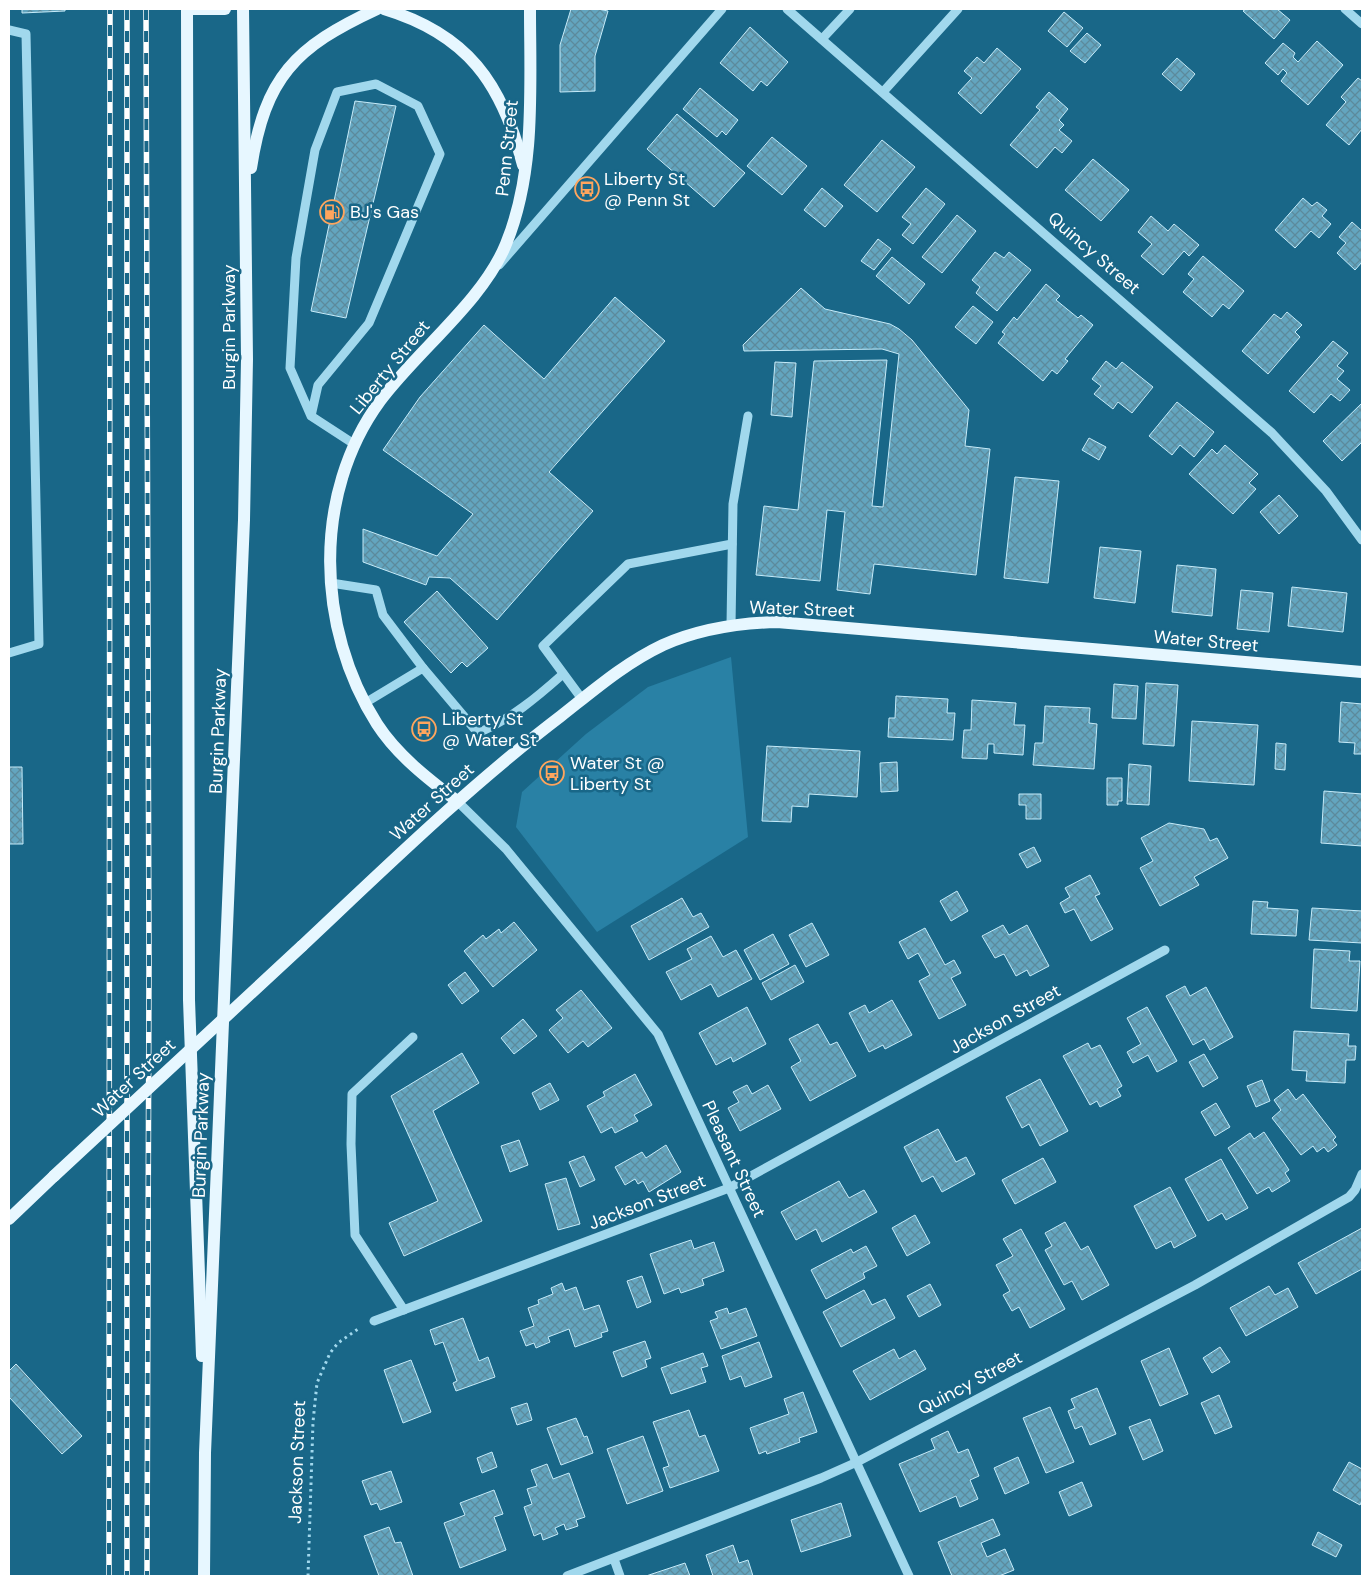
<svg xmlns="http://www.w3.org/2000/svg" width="1371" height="1585" font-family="'DM Sans',sans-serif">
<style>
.park{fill:#2981a5}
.building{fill:url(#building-cross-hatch);stroke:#c6ebf9}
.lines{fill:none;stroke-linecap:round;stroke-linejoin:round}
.path{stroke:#a1d8ed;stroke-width:3;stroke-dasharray:2.5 4;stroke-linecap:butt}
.minor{stroke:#a1d8ed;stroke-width:9}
.major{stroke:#e7f7ff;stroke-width:12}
.rail-casing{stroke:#fff;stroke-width:5.5}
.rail{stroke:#196788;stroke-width:4;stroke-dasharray:11;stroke-linecap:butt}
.major-bridge{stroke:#e7f7ff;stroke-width:12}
.labels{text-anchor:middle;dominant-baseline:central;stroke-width:5;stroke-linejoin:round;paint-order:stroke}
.street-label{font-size:18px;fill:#fff;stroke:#196788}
.poi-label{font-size:18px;fill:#fff;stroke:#196788;text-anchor:start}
</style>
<defs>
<pattern id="building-cross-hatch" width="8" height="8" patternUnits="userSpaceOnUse" patternTransform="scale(1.25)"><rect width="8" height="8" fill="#63a5bf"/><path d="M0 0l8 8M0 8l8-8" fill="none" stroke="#5c8a9c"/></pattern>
</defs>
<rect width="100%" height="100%" fill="#196788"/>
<!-- park -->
<polygon class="park" points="731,657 748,837 597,932 516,827 522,792 586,734 648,687"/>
<!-- building -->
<g class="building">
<polygon points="22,9 65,9 65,11 22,13"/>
<polygon points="571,9 598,9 608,11 595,56 595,91 560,92 560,45"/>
<polygon points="1246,9 1277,9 1290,20 1274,39 1243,11"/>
<polygon points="1064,12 1083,28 1067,47 1048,31"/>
<polygon points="750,27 788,62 767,86 761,81 753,91 720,63"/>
<polygon points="1087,33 1101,45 1085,63 1070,51"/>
<polygon points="1317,41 1343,65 1308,105 1281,81 1287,73 1283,69 1278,75 1265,63 1283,43 1295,53 1293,57 1298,62"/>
<polygon points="997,48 1021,69 981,114 958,93 972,78 964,71 977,57 984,63"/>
<polygon points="1177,58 1195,74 1181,91 1162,74"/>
<polygon points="1358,78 1362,81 1362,129 1349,145 1326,125 1346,102 1341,97"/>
<polygon points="700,88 738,120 726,135 722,131 717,137 683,109"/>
<polygon points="1049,92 1068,109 1059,120 1064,125 1059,130 1072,141 1062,153 1055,147 1037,168 1010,145 1040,110 1036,107"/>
<polygon points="355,101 396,106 346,318 311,311"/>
<polygon points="677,114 745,173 714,207 647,149"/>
<polygon points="772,137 807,166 782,195 747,166"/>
<polygon points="882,140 915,167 877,212 844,185"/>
<polygon points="1093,159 1129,190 1101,221 1065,190"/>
<polygon points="822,188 843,206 825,227 804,210"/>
<polygon points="926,188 945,204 913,244 902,235 911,224 902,217"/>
<polygon points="1303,198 1312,206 1317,202 1327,210 1322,216 1331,224 1319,238 1311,231 1295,248 1275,230"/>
<polygon points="957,215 976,231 942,273 922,257"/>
<polygon points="1151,216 1168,231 1174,224 1199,245 1189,256 1184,251 1163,275 1141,256 1152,244 1138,232"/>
<polygon points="1352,222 1362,231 1362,262 1355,270 1337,253 1346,243 1339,237"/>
<polygon points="878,239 891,249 874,270 861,261"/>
<polygon points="995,252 1004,258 1009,252 1031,270 997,311 976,293 980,287 972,280"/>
<polygon points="1203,256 1244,291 1229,309 1223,304 1212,317 1183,292 1194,279 1188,274"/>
<polygon points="892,257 925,284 909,304 876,276"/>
<polygon points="1046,284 1060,296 1056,300 1078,318 1081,315 1093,325 1065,359 1068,361 1057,374 1052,370 1043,381 998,343 1005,334 1002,332 1014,317 1017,320"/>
<polygon points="801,288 825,309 890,324 899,329 912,340 969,410 965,446 990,449 976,575 874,564 870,594 837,590 845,512 827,510 820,581 756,575 764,506 798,510 814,361 887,360 872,506 883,507 899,354 882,349 744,351 743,345"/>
<polygon points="615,297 665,341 549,472 593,511 497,620 450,578 429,577 426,585 363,562 363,529 437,556 473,514 383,450 420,397 484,325 544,379"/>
<polygon points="973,306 993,322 976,344 955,327"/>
<polygon points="1287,312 1302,325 1295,332 1300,337 1268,374 1242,351 1274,314 1281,319"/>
<polygon points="1333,341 1348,353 1337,366 1344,371 1337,379 1350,390 1340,401 1331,394 1314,413 1289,391"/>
<polygon points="1106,361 1116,369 1122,362 1153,387 1132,413 1118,402 1113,409 1094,394 1101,386 1092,379"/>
<polygon points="775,362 796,363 792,417 771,415"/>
<polygon points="1177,402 1214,432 1194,457 1180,445 1172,455 1149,436"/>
<polygon points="1362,403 1362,442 1342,461 1323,441"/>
<polygon points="1089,438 1106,447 1099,460 1082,450"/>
<polygon points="1225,445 1258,474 1249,483 1256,489 1233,514 1189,474 1212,449 1217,454"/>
<polygon points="1015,477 1059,481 1048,583 1004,578"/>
<polygon points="1279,495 1298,516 1279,534 1260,512"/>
<polygon points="1100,547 1141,551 1135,603 1094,598"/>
<polygon points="1177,565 1216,569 1212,616 1172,612"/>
<polygon points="1292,587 1347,593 1343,632 1288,626"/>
<polygon points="1241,590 1273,593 1269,632 1237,629"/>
<polygon points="437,591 488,648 467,667 462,662 451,673 404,622"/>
<polygon points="1146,683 1178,685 1174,746 1143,744"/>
<polygon points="1114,684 1138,686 1136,719 1112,718"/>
<polygon points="896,696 948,699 947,713 955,713 953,740 888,737 889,718 895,718"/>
<polygon points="972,700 1016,703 1014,725 1025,725 1023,755 994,753 994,744 988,744 987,759 962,758 964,730 971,730"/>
<polygon points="1341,702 1362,704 1362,754 1354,754 1355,743 1339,742"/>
<polygon points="1045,706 1090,708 1089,723 1097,724 1094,769 1033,765 1035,743 1043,743"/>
<polygon points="1192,721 1258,725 1254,785 1189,781"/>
<polygon points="1276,743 1286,744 1285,770 1275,769"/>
<polygon points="767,746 860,751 857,797 809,794 808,807 792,806 791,822 762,821"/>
<polygon points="897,762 898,791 881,792 880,763"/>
<polygon points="1129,764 1151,766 1149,805 1127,804"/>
<polygon points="9,767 22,767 23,844 9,844"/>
<polygon points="1107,778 1122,778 1122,801 1118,801 1118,805 1107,805"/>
<polygon points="1324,791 1362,794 1362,846 1321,843"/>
<polygon points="1019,794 1041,794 1041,819 1026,819 1026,805 1019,805"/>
<polygon points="1169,823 1204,829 1210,841 1217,838 1228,858 1194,877 1199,885 1160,906 1140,868 1153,861 1141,838"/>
<polygon points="1034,847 1041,861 1027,868 1019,854"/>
<polygon points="1090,875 1100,894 1095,896 1113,929 1091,941 1074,909 1065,913 1060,903 1070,897 1065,888"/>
<polygon points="957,891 968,911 951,921 940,901"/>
<polygon points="682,898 693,917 701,913 709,927 649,960 631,926"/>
<polygon points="1253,901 1268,902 1267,908 1298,910 1296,936 1251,934"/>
<polygon points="1312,908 1362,911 1362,943 1309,940"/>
<polygon points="514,922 537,950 493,987 464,951 483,935 486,939 499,929 501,933"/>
<polygon points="812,923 829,955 806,967 789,935"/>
<polygon points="1003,925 1009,935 1027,925 1049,966 1030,976 1027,970 1016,976 1004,954 995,958 982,936"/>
<polygon points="925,928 945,965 954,960 961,973 951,978 966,1005 939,1019 919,981 930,975 918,953 908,959 899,942"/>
<polygon points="773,934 789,964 760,980 744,950"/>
<polygon points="711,936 723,957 736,950 752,979 718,997 711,984 681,1000 666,972 692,959 687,949"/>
<polygon points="1314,949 1350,951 1349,961 1360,961 1357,1011 1311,1008"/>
<polygon points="795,965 804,982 771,1000 762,983"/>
<polygon points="465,972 479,991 462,1004 448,985"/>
<polygon points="1185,986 1190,996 1206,987 1233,1037 1210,1050 1204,1039 1193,1045 1166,996"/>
<polygon points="581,990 612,1028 588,1047 583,1041 568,1053 549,1030 563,1018 556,1010"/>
<polygon points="892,1000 912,1035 885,1049 883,1045 869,1052 849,1013 865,1005 869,1013"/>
<polygon points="747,1007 766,1044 733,1062 731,1057 716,1065 699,1033"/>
<polygon points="1147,1007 1177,1061 1157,1072 1148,1055 1133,1063 1127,1052 1141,1044 1127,1018"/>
<polygon points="523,1019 537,1036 514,1054 501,1038"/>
<polygon points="818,1024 830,1045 837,1042 856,1076 810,1101 791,1067 801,1061 789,1039"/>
<polygon points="1294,1031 1349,1034 1348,1046 1356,1046 1355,1060 1346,1060 1345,1083 1306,1081 1307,1071 1292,1070"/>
<polygon points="1088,1043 1091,1049 1100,1045 1122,1086 1117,1089 1121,1096 1100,1107 1097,1101 1090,1105 1063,1056"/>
<polygon points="462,1053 479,1083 433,1111 482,1221 404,1256 389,1223 438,1201 391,1096"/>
<polygon points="1204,1054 1218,1078 1203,1087 1189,1062"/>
<polygon points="635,1074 652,1105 634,1115 638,1121 615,1133 612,1127 601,1133 587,1106 605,1096 603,1092"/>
<polygon points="1040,1079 1068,1131 1040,1146 1029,1124 1022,1128 1006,1097"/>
<polygon points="1262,1080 1270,1101 1256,1107 1247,1086"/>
<polygon points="550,1083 559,1100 540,1110 532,1093"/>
<polygon points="747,1085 752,1094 768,1085 781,1109 740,1131 728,1108 739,1102 733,1092"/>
<polygon points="1288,1089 1296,1100 1303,1094 1336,1137 1333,1140 1337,1145 1328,1152 1324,1147 1317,1152 1313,1146 1301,1155 1272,1118 1281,1110 1274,1100"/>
<polygon points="1216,1103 1230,1127 1215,1136 1201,1112"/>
<polygon points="938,1129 956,1162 966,1157 975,1174 942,1192 933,1176 922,1182 904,1147"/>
<polygon points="1264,1132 1289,1170 1285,1173 1290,1181 1272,1192 1269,1187 1257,1194 1228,1148 1250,1133 1254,1139"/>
<polygon points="519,1140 528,1165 510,1172 501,1146"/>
<polygon points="666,1145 681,1172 649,1192 643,1181 638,1184 635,1179 625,1185 615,1167 642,1152 646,1158"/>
<polygon points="584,1156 595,1180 580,1187 569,1162"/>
<polygon points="1043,1158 1056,1182 1015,1204 1002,1180"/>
<polygon points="1221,1159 1248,1208 1226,1220 1222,1213 1208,1221 1185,1179"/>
<polygon points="566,1178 580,1224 558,1230 545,1184"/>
<polygon points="839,1181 849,1198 864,1190 877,1212 822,1242 816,1229 796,1240 781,1212"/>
<polygon points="1170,1187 1196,1236 1174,1248 1171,1241 1156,1249 1134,1206"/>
<polygon points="915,1215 930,1243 907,1256 892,1228"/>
<polygon points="1065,1222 1081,1250 1088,1246 1109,1285 1082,1300 1072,1281 1064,1285 1045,1250 1052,1246 1045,1233"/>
<polygon points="1362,1228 1362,1269 1316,1294 1298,1263"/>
<polygon points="1021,1229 1065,1309 1030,1328 1019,1307 1012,1311 1003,1295 1010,1291 996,1265 1013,1256 1003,1239"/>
<polygon points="691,1240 694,1249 714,1242 724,1271 702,1279 704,1285 681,1293 679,1288 664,1294 650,1254"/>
<polygon points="866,1246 877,1266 863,1273 865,1278 826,1299 811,1270 851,1249 853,1253"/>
<polygon points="642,1276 651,1302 637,1308 627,1281"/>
<polygon points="562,1283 565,1291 576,1287 584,1310 599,1305 608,1331 601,1333 602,1337 575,1347 569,1329 548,1337 550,1342 536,1348 534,1343 526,1346 520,1331 534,1326 528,1308 539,1304 538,1300 553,1294 551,1288"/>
<polygon points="930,1284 941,1305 919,1317 907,1296"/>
<polygon points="1269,1286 1275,1295 1288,1288 1298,1307 1246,1336 1230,1308"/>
<polygon points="864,1290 872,1305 885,1299 895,1318 841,1347 823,1312"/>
<polygon points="727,1308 729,1314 746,1308 757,1336 721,1349 710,1321 718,1318 715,1312"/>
<polygon points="463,1318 479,1361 488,1357 495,1377 456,1391 453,1383 457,1381 443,1342 435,1345 430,1330"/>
<polygon points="645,1341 651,1358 645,1360 647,1367 622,1377 613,1352"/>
<polygon points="759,1342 772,1377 745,1387 741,1376 730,1380 722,1356"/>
<polygon points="1220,1347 1230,1362 1212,1373 1203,1358"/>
<polygon points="1169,1348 1188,1394 1160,1406 1141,1361"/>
<polygon points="894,1349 899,1359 915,1350 926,1369 870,1400 853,1371"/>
<polygon points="703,1353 708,1366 701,1368 706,1382 671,1394 661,1368"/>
<polygon points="411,1360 431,1412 403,1423 384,1370"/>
<polygon points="16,1364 82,1436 62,1454 9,1397 9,1371"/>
<polygon points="1097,1388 1116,1434 1090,1445 1082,1426 1075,1429 1068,1411 1075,1408 1071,1399"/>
<polygon points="803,1392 817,1432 799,1438 800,1442 767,1454 766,1451 759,1454 750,1428 789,1414 784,1399"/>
<polygon points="1219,1395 1232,1427 1215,1434 1201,1403"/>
<polygon points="527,1403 532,1420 517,1425 511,1408"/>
<polygon points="1050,1407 1074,1462 1046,1473 1023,1418"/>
<polygon points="689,1410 699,1437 705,1435 719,1471 670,1488 663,1468 669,1466 653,1422"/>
<polygon points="576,1418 584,1437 587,1436 593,1453 561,1465 547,1428"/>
<polygon points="1150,1419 1163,1451 1143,1460 1129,1427"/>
<polygon points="948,1431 958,1453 968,1449 979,1476 970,1480 978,1499 960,1507 956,1496 920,1512 899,1464 935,1449 931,1439"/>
<polygon points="643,1436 663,1491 627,1504 607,1449"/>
<polygon points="492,1452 497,1467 482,1473 477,1458"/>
<polygon points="1018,1457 1029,1483 1005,1494 994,1468"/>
<polygon points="1349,1462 1362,1469 1362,1501 1360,1505 1333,1490"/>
<polygon points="547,1464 553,1479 569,1473 585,1517 576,1520 578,1526 566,1530 564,1524 555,1528 558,1534 543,1540 541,1533 534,1536 524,1507 532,1504 527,1489 537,1486 531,1470"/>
<polygon points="391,1471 402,1502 380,1510 377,1503 371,1505 362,1481"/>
<polygon points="1082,1482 1092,1506 1069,1516 1059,1492"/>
<polygon points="494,1490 503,1514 494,1517 506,1550 460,1568 444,1523 465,1515 460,1503"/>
<polygon points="841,1503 851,1536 801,1552 791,1520"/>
<polygon points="993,1519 1000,1535 981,1543 987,1557 1005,1549 1014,1570 999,1576 952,1576 938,1542"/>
<polygon points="389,1527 395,1543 401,1542 413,1576 379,1576 364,1536"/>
<polygon points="1318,1532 1342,1545 1336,1557 1312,1545"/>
<polygon points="733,1545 739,1563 748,1560 753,1576 713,1576 706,1555"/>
<polygon points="685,1563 690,1576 646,1576"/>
</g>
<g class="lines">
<!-- path -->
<polyline class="path" points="308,1576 313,1422 317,1383 330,1353 338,1343 358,1329"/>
<!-- minor -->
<g class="minor">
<polyline points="787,9 1272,433 1326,491 1362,540"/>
<polyline points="1345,9 1362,24"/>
<polyline points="9,30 26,34 39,644 9,653"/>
<polyline points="822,39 850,9"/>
<polyline points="883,92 958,9"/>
<polyline points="499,265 722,9"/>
<polyline points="311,416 318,385 369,323 440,154 418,106 376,84 337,92 315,150 296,258 290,368 311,416 354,444"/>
<polyline points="331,583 376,590 383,615 423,668"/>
<polyline points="731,625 733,504 748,416"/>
<polyline points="582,699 543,646 628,564 732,544"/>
<path d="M365,703L423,668L478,733C511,719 536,698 563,674"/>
<polyline points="457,801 506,849 658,1034 909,1576"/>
<polyline points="404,1310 355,1235 351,1144 352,1094 413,1037"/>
<polyline points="374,1321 729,1188 1165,950"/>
<polyline points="614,1559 620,1576"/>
<polyline points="567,1576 821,1478 857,1462 1195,1285 1349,1197 1355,1190 1362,1174"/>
</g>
<!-- major -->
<g class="major">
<polyline points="187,9 189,1000 202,1356"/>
<polyline points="187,9 225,9"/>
<path d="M384,9C467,34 502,83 523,165"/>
<path d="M251,168C265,77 295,47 377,9"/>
<path d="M457,801C428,779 397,755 377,724C316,628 312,494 380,401C417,351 483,301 506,244C536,171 530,87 530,9"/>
<path d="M302,946C386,867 469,786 561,716C594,690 625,663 663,645C699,629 738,623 777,622L1362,672"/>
<polyline points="9,1219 54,1176"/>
<polyline points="204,1576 205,1453 244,520 247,359 243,9"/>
</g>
<!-- rail casing -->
<g class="rail-casing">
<g id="rail">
<polyline points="127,9 127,1576"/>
<polyline points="146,9 149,967 147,1576"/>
<polyline points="109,1576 110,9"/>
</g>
</g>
<!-- rail -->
<use href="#rail" class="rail"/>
<!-- major-bridge -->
<polyline class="major-bridge" points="54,1176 302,946"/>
</g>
<!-- icons -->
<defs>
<g id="bus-ring" transform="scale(1.25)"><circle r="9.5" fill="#196788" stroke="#ffa55d" stroke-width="1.5"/><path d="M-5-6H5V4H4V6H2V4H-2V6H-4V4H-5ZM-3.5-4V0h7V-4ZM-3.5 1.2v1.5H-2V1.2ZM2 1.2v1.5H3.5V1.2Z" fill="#ffa55d"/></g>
<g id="fuel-ring" transform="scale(1.25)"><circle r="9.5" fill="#196788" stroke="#ffa55d" stroke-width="1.5"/><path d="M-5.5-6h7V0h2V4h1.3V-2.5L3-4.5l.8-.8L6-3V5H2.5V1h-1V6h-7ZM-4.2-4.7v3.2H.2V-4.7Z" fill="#ffa55d"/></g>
</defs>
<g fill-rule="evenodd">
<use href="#bus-ring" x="587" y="189"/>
<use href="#fuel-ring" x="332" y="212"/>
<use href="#bus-ring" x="424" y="729"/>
<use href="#bus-ring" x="552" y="773"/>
</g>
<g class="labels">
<!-- street labels -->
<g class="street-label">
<text transform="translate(507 148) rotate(-84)">Penn Street</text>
<text transform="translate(1094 253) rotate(41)">Quincy Street</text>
<text transform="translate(229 327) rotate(-90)">Burgin Parkway</text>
<text transform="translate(390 367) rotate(-51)">Liberty Street</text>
<text transform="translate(802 609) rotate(2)">Water Street</text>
<text transform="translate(1206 641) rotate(5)">Water Street</text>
<text transform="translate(218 731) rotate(-88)">Burgin Parkway</text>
<text transform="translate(432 802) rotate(-42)">Water Street</text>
<text transform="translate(1005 1019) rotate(-29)">Jackson Street</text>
<text transform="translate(134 1078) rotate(-43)">Water Street</text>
<text transform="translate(201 1135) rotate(-88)">Burgin Parkway</text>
<text transform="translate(734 1159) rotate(65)">Pleasant Street</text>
<text transform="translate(647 1202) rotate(-21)">Jackson Street</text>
<text transform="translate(970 1383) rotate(-28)">Quincy Street</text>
<text transform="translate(297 1462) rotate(-88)">Jackson Street</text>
</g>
<!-- poi labels -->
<g class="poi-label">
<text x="604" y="179">Liberty St<tspan x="604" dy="21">@ Penn St</tspan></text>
<text x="350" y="212">BJ's Gas</text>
<text x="442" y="719">Liberty St<tspan x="442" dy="21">@ Water St</tspan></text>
<text x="570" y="763">Water St @<tspan x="570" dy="21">Liberty St</tspan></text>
</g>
</g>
<!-- border -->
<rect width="1371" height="1585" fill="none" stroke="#ffffff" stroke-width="20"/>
</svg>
